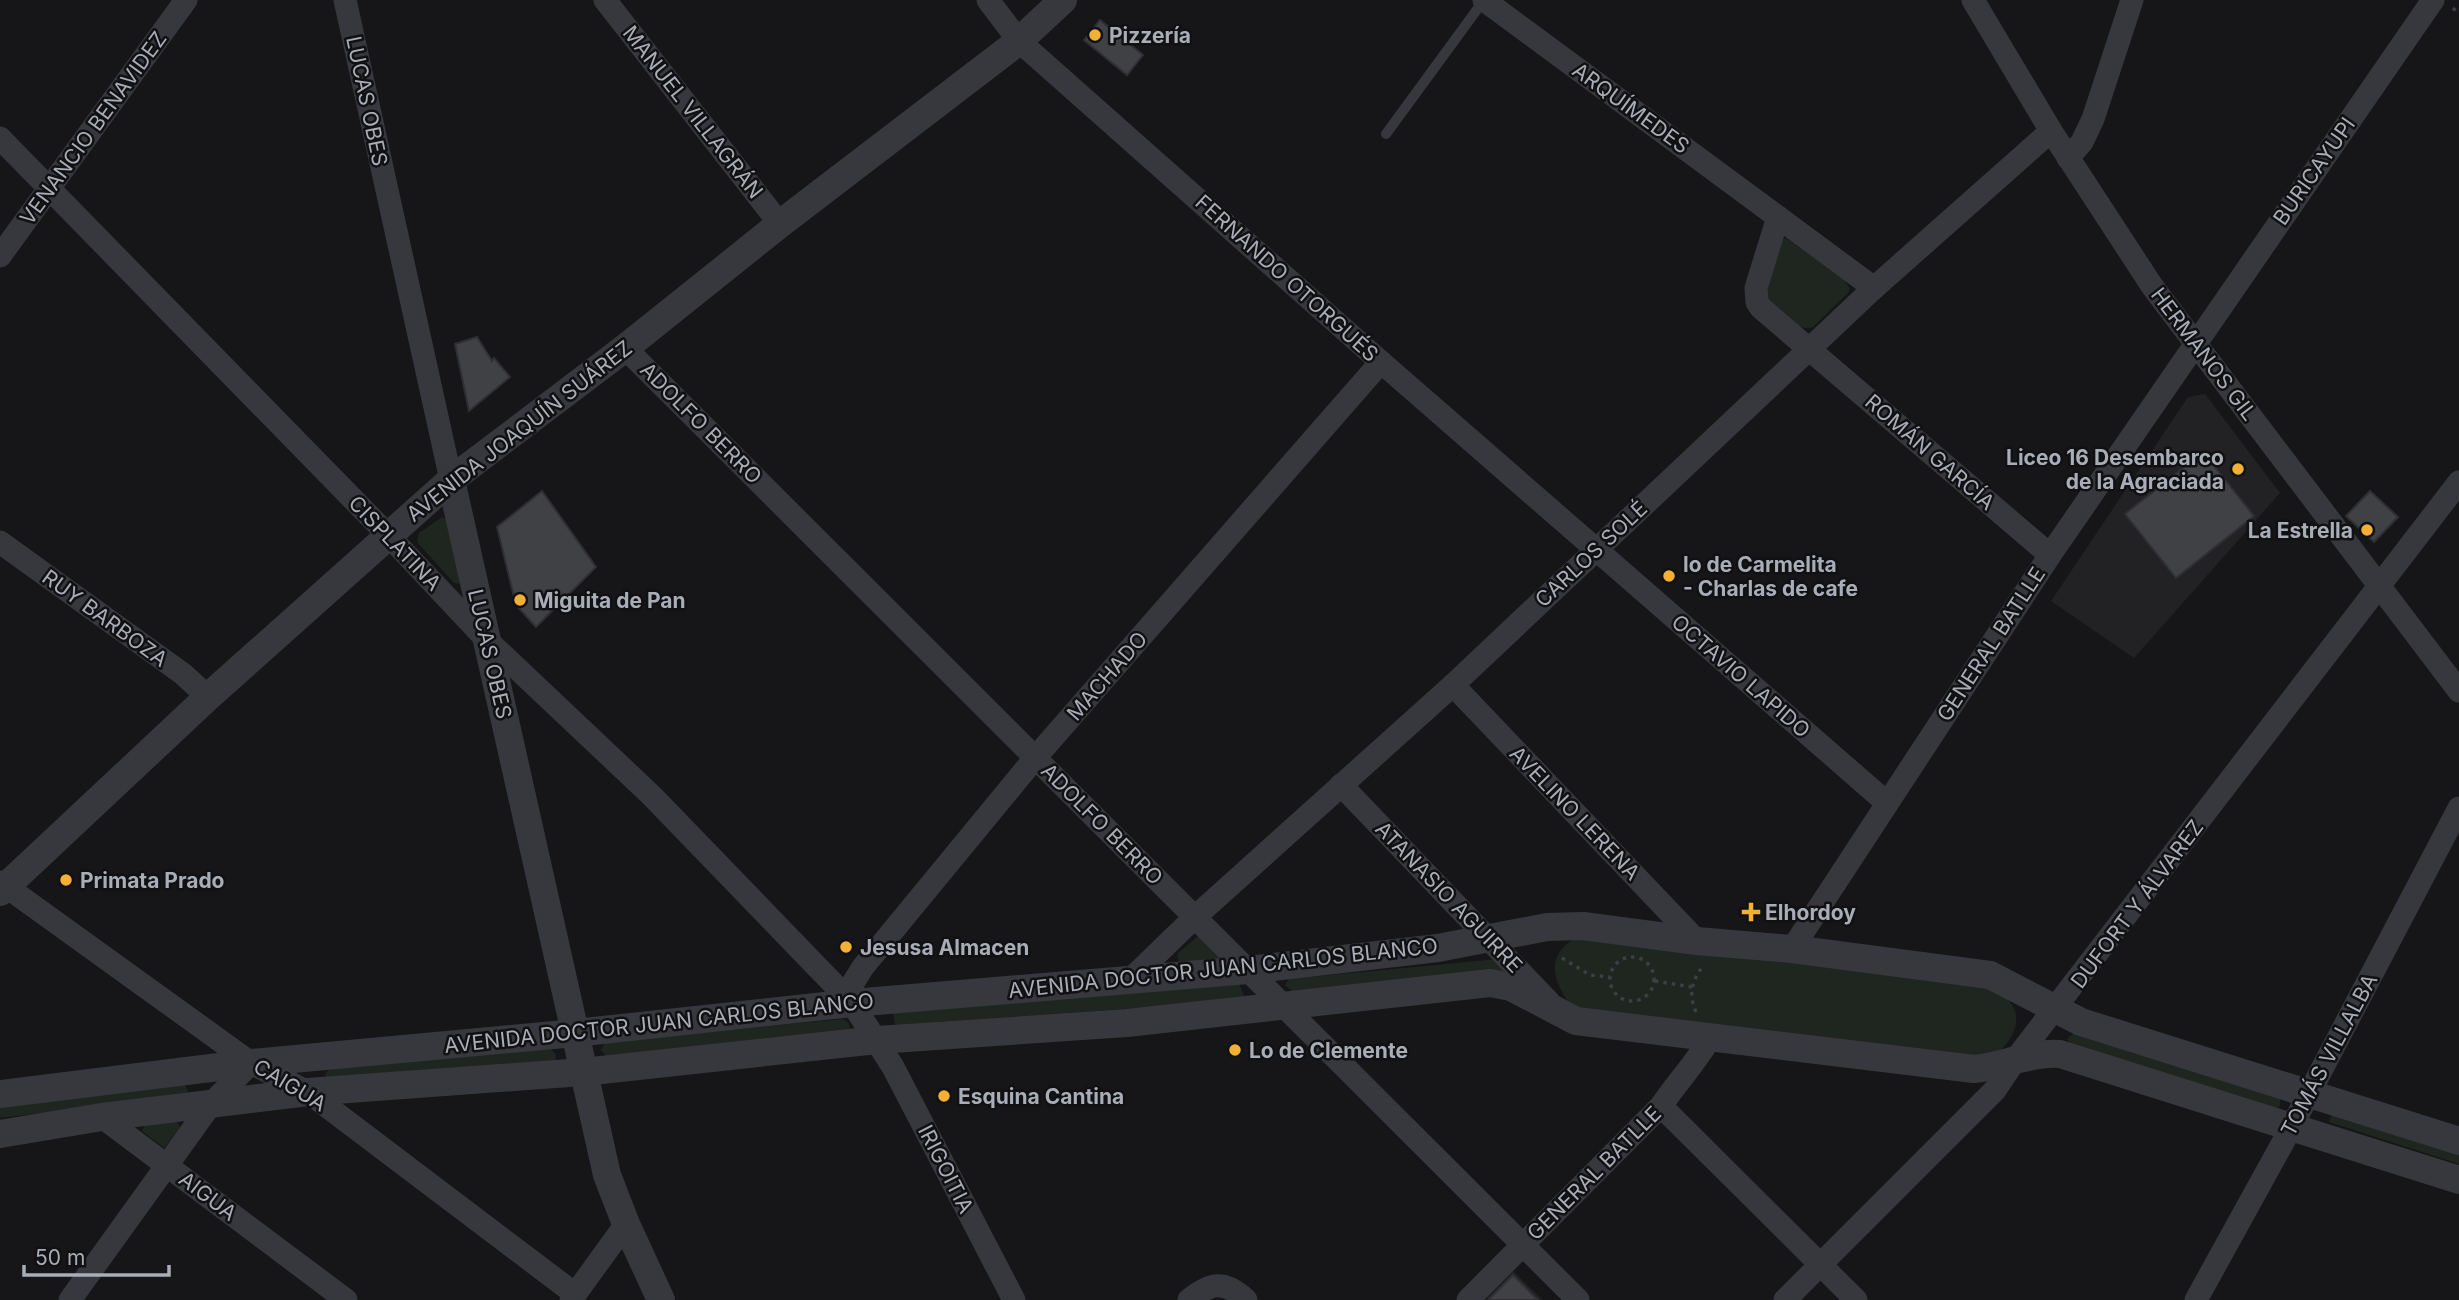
<svg xmlns="http://www.w3.org/2000/svg" width="2459" height="1300" font-family="Inter,sans-serif">
<style>
.built{fill:#222225}
.green{fill:#1e261f}
.building{fill:#404145;stroke:#303034;stroke-width:2}
.lines{fill:none;stroke-linecap:round;stroke-linejoin:round}
.path{stroke:#3d3f44;stroke-width:3.5;stroke-dasharray:3.5 5;stroke-linecap:butt}
.service{stroke:#37383d;stroke-width:10}
.minor{stroke:#37383d;stroke-width:23}
.tertiary{stroke:#37383d;stroke-width:28}
.poi-dot{fill:#f2b134;stroke:#111113;stroke-width:2.5}
.labels{text-anchor:middle;dominant-baseline:central;stroke-width:5;stroke-linejoin:round;paint-order:stroke}
.poi-label{font-size:21px;font-weight:bold;fill:#a8adb8;stroke:#111113;text-anchor:start}
.street-label{font-size:21px;fill:#a8adb8;stroke:#111113}
</style>
<rect width="100%" height="100%" fill="#161618"/>
<!-- built -->
<g class="built">
<polygon points="2205,394 2280,493 2134,658 2051,601 2188,397"/>
<polygon points="1513,1271 1543,1300 1485,1300"/>
</g>
<!-- green -->
<g class="green">
<path d="M1786,238L1844,279L1850,289L1848,293L1813,327C1795,333 1776,310 1766,297L1776,247L1779,241Z"/>
<polygon points="442,517 448,521 462,581 459,584 454,583 417,542 419,533"/>
<path d="M1580,936L1984,987C1993,990 2001,993 2008,1000C2028,1021 2008,1049 1987,1059L1574,1009C1552,983 1543,953 1580,936Z"/>
<polygon points="1197,937 1201,937 1222,960 1179,962 1177,954"/>
<polygon points="1498,959 1505,971 1502,974 1293,992 1285,985 1289,979"/>
<polygon points="1239,983 1244,996 1151,1007 895,1025 893,1013"/>
<polygon points="843,1019 849,1023 850,1029 606,1056 601,1050 605,1042"/>
<polygon points="2074,1033 2280,1097 2280,1106 2276,1109 2070,1044 2067,1039"/>
<polygon points="551,1049 556,1055 555,1061 326,1077 325,1074 331,1068"/>
<polygon points="185,1084 188,1092 184,1096 0,1118 0,1103"/>
<polygon points="2333,1111 2459,1151 2459,1164 2329,1122"/>
<polygon points="177,1121 180,1127 178,1130 164,1148 142,1131 145,1124"/>
</g>
<!-- building -->
<g class="building">
<polygon points="1100,20 1143,55 1127,75 1084,40"/>
<polygon points="477,337 492,361 494,358 510,377 469,411 455,344"/>
<polygon points="2203,452 2254,516 2176,578 2125,514"/>
<polygon points="542,491 596,567 536,627 516,605 497,527"/>
<polygon points="2370,491 2398,517 2374,542 2346,516"/>
<polygon points="1513,1275 1538,1300 1488,1300"/>
</g>
<g class="lines">
<!-- path -->
<g class="path">
<polyline points="2453,8 2459,14"/>
<circle cx="1632" cy="979" r="22"/>
<polyline points="1562,958 1590,975 1610,977"/>
<polyline points="1655,981 1692,987"/>
<path d="M1696,1012C1688,995 1692,979 1704,965"/>
</g>
<!-- service -->
<polyline class="service" points="1386,134 1484,0"/>
<!-- minor -->
<g class="minor">
<polyline points="345,0 451,480"/>
<polyline points="605,0 780,224"/>
<polyline points="988,0 1019,41 1381,362 1887,803"/>
<polyline points="1484,0 1874,288"/>
<polyline points="1973,0 2051,131 2152,286 2459,691"/>
<polyline points="0,138 388,535 487,640 652,796 852,1003 893,1067 1014,1300"/>
<polyline points="2068,158 2082,142 2093,119 2132,0"/>
<polyline points="1778,217 1756,288 1757,302 1761,308 2050,555"/>
<polyline points="0,256 186,0"/>
<polyline points="625,348 1578,1300"/>
<polyline points="0,542 183,674 208,697"/>
<polyline points="1453,685 1697,941"/>
<polyline points="1341,785 1549,1002"/>
<polyline points="0,882 251,1063 308,1092 575,1294"/>
<polyline points="1792,949 2050,555 2433,0"/>
<polyline points="1131,979 1195,917 1453,685 1874,288 2051,131"/>
<polyline points="852,1003 853,983 863,967 1035,758 1381,362"/>
<polyline points="1661,1106 1856,1300"/>
<polyline points="102,1117 346,1300"/>
<polyline points="70,1300 211,1104 251,1063"/>
<polyline points="571,1300 626,1224"/>
<path d="M1189,1300C1211,1282 1225,1280 1246,1300"/>
<path d="M1468,1300L1661,1106C1677,1082 1696,1063 1710,1038"/>
<polyline points="1785,1300 1995,1090 2015,1060 2459,482"/>
<polyline points="2196,1300 2292,1126 2459,808"/>
</g>
<!-- tertiary -->
<g class="tertiary">
<polyline points="451,480 607,1175 626,1224 661,1300"/>
<polyline points="0,892 208,697 451,480 625,348 780,224 1019,41 1063,0"/>
<polyline points="0,1094 251,1063 575,1033 852,1003 1248,970 1438,948 1547,927 1583,926 1697,941 1792,949 1990,975 2081,1022 2459,1141"/>
<path d="M0,1134L102,1117L308,1092L583,1072L877,1040L1127,1023L1490,983L1511,987L1576,1021L1974,1069C2005,1066 2029,1052 2060,1054L2459,1180"/>
</g>
</g>
<!-- markers -->
<g class="poi-dot">
<circle cx="1095" cy="35" r="7"/>
<circle cx="2238" cy="469" r="7"/>
<circle cx="2367" cy="530" r="7"/>
<circle cx="1669" cy="576" r="7"/>
<circle cx="520" cy="600" r="7"/>
<circle cx="66" cy="880" r="7"/>
<path d="M1747.5 901.5h7v7h7v7h-7v7h-7v-7h-7v-7h7z"/>
<circle cx="846" cy="947" r="7"/>
<circle cx="1235" cy="1050" r="7"/>
<circle cx="944" cy="1096" r="7"/>
</g>
<g class="labels">
<!-- poi labels -->
<g class="poi-label">
<text x="1109" y="35">Pizzería</text>
<text x="2224" y="457" text-anchor="end">Liceo 16 Desembarco<tspan x="2224" dy="24">de la Agraciada</tspan></text>
<text x="2353" y="530" text-anchor="end">La Estrella</text>
<text x="1683" y="564">lo de Carmelita<tspan x="1683" dy="24">- Charlas de cafe</tspan></text>
<text x="534" y="600">Miguita de Pan</text>
<text x="80" y="880">Primata Prado</text>
<text x="1765" y="912">Elhordoy</text>
<text x="860" y="947">Jesusa Almacen</text>
<text x="1249" y="1050">Lo de Clemente</text>
<text x="958" y="1096">Esquina Cantina</text>
</g>
<!-- street labels -->
<g class="street-label">
<text transform="translate(367 101) rotate(78)">LUCAS OBES</text>
<text transform="translate(1631 108) rotate(36)">ARQUÍMEDES</text>
<text transform="translate(693 112) rotate(52)">MANUEL VILLAGRÁN</text>
<text transform="translate(93 128) rotate(-54)">VENANCIO BENAVIDEZ</text>
<text transform="translate(2314 171) rotate(-55)">BURICAYUPI</text>
<text transform="translate(1287 278) rotate(42)">FERNANDO OTORGUÉS</text>
<text transform="translate(2204 354) rotate(53)">HERMANOS GIL</text>
<text transform="translate(701 423) rotate(45)">ADOLFO BERRO</text>
<text transform="translate(519 431) rotate(-38)">AVENIDA JOAQUÍN SUÁREZ</text>
<text transform="translate(1930 452) rotate(41)">ROMÁN GARCÍA</text>
<text transform="translate(395 543) rotate(46)">CISPLATINA</text>
<text transform="translate(1591 554) rotate(-43)">CARLOS SOLÉ</text>
<text transform="translate(105 618) rotate(36)">RUY BARBOZA</text>
<text transform="translate(1991 644) rotate(-57)">GENERAL BATLLE</text>
<text transform="translate(490 654) rotate(77)">LUCAS OBES</text>
<text transform="translate(1107 676) rotate(-49)">MACHADO</text>
<text transform="translate(1741 676) rotate(41)">OCTAVIO LAPIDO</text>
<text transform="translate(1575 813) rotate(46)">AVELINO LERENA</text>
<text transform="translate(1102 824) rotate(45)">ADOLFO BERRO</text>
<text transform="translate(1449 897) rotate(46)">ATANASIO AGUIRRE</text>
<text transform="translate(2137 904) rotate(-53)">DUFORT Y ÁLVAREZ</text>
<text transform="translate(1223 968) rotate(-6)">AVENIDA DOCTOR JUAN CARLOS BLANCO</text>
<text transform="translate(659 1023) rotate(-6)">AVENIDA DOCTOR JUAN CARLOS BLANCO</text>
<text transform="translate(2329 1055) rotate(-62)">TOMÁS VILLALBA</text>
<text transform="translate(290 1085) rotate(31)">CAIGUA</text>
<text transform="translate(946 1169) rotate(63)">IRIGOITIA</text>
<text transform="translate(1594 1173) rotate(-45)">GENERAL BATLLE</text>
<text transform="translate(208 1196) rotate(37)">AIGUA</text>
</g>
</g>
<!-- scale -->
<path d="M24 1265v10h145v-10" fill="none" stroke="#a8adb8" stroke-width="3.5"/>
<text x="35" y="1265" font-size="21" fill="#a8adb8" stroke="#111113" stroke-width="5" paint-order="stroke">50 m</text>
</svg>
